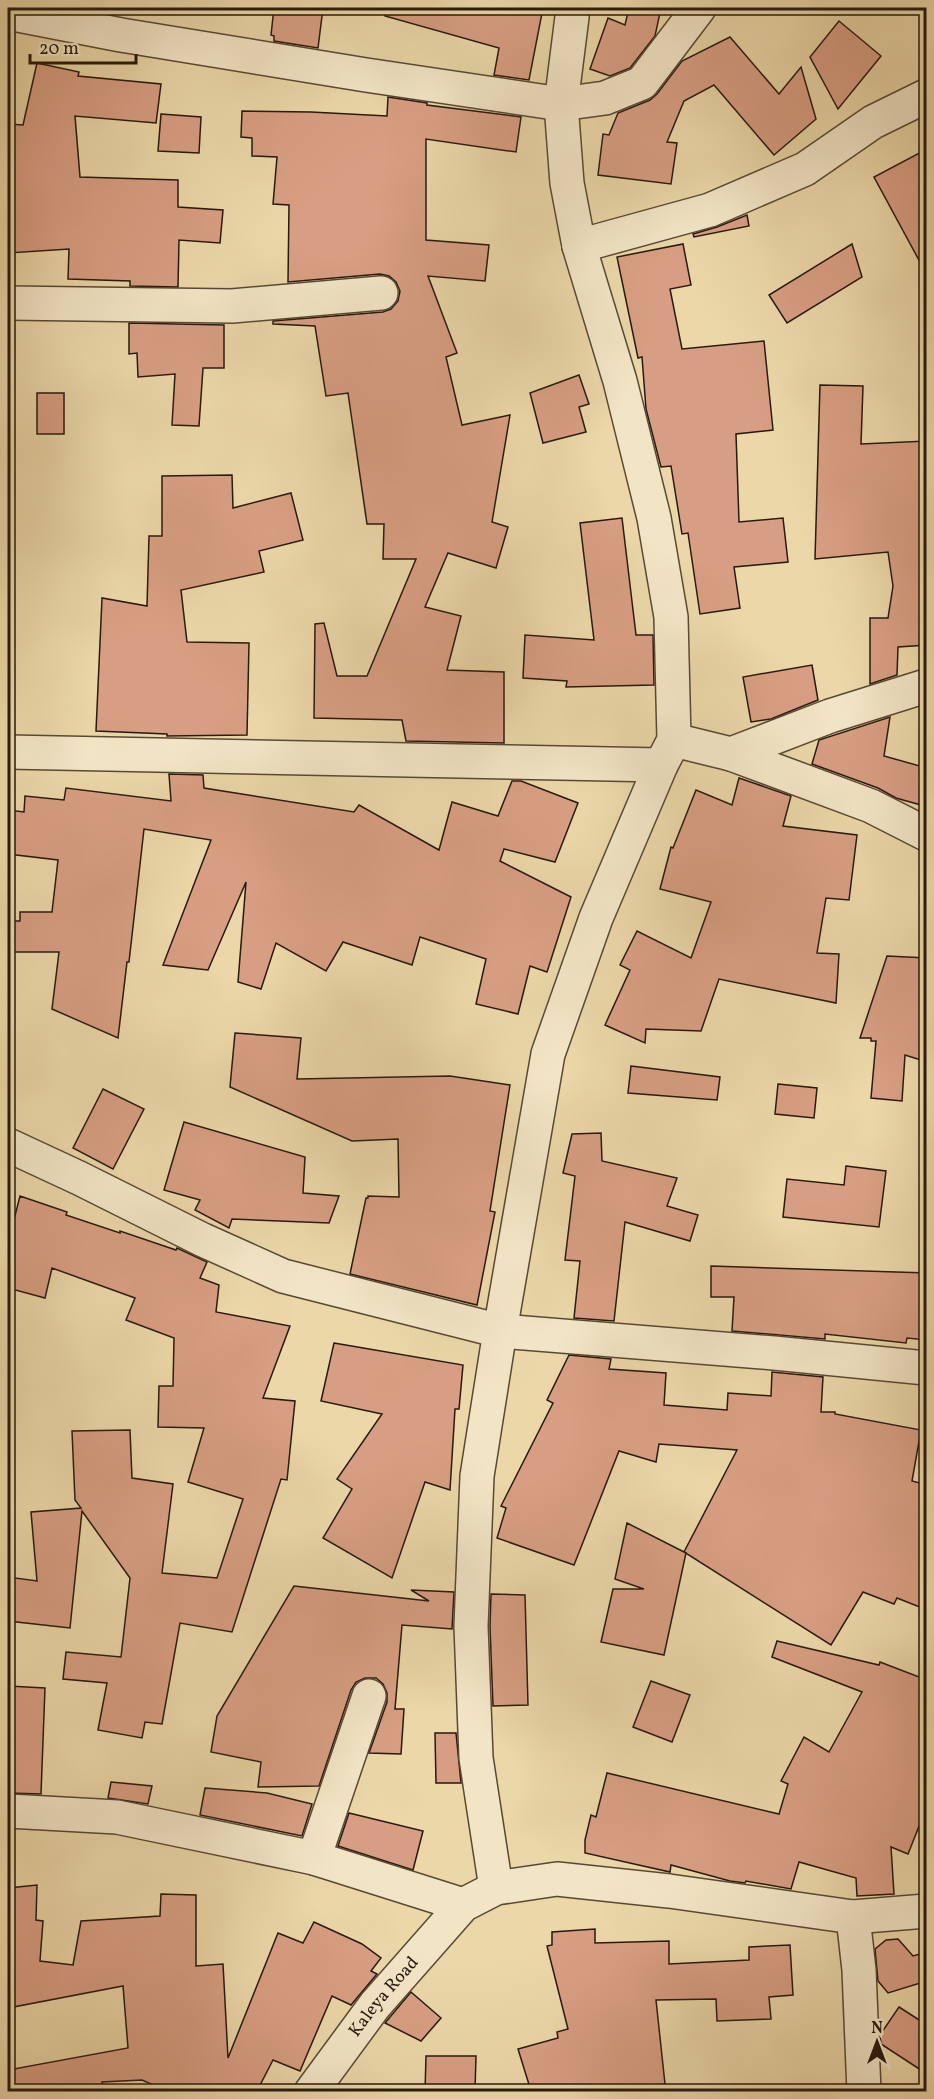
<svg xmlns="http://www.w3.org/2000/svg" width="934" height="2099" font-family="Vollkorn,serif">
<style>
.building{fill:#d89e83;stroke:#271a0e;stroke-width:1.5}
.lines{fill:none;stroke-linecap:round;stroke-linejoin:round}
.minor-casing{stroke:#584934;stroke-width:36}
.minor{stroke:#f2e5c6;stroke-width:33}
.labels{text-anchor:middle;dominant-baseline:central;stroke-width:4.5;stroke-linejoin:round;paint-order:stroke}
.street-label{font-size:18px;fill:#271a0e;stroke:#f2e5c6}
</style>
<rect width="100%" height="100%" fill="#ebd7a8"/>
<filter id="stains"><feTurbulence type="fractalNoise" baseFrequency=".00333" numOctaves="4"/><feColorMatrix values="0 0 0 0 .2 0 0 0 0 .09 0 0 0 0 .02 0 0 0 .5 -.17"/></filter>
<radialGradient id="worn" r=".72"><stop offset=".6" stop-color="#630" stop-opacity="0"/><stop offset="1" stop-color="#630" stop-opacity=".3"/></radialGradient>
<!-- building -->
<g class="building">
<polygon points="274,8 323,8 318,48 274,41 274,36 271,35"/>
<polygon points="386,8 543,8 529,80 494,75 499,48 385,16"/>
<polygon points="629,8 661,8 655,36 630,68 610,76 590,69 608,18 625,25"/>
<polygon points="839,21 881,56 838,109 810,57"/>
<polygon points="730,37 779,94 801,67 816,119 774,155 714,85 684,101 667,142 677,143 671,184 598,175 603,134 609,135 618,113 650,100 657,94 682,61"/>
<polygon points="37,63 79,72 78,76 161,84 156,123 75,116 80,177 178,180 178,207 223,210 220,243 179,240 178,287 130,286 130,281 68,279 69,249 8,253 8,124 23,125"/>
<polygon points="388,97 427,103 427,105 521,117 516,152 426,139 426,240 489,245 485,281 428,276 457,353 446,357 462,425 510,415 492,522 508,527 496,568 448,553 425,607 461,616 447,670 504,672 504,743 406,741 402,720 314,718 315,624 324,623 337,676 367,676 416,559 383,559 384,524 367,524 348,393 326,396 315,326 273,324 273,321 383,312 391,309 398,301 400,291 396,282 389,276 380,274 288,282 289,205 273,204 277,157 252,156 252,138 241,137 242,111 311,112 387,116"/>
<polygon points="161,114 201,117 199,153 158,151"/>
<polygon points="927,149 927,275 874,177"/>
<polygon points="747,215 749,226 694,237 693,234 717,227"/>
<polygon points="683,244 691,285 670,289 682,349 764,341 773,430 736,434 739,522 783,518 788,562 734,567 740,608 700,614 688,533 682,534 671,466 661,467 646,409 642,357 638,358 617,257"/>
<polygon points="852,244 862,277 787,323 769,295"/>
<polygon points="129,323 224,325 224,368 203,368 199,426 172,425 175,374 138,377 137,353 129,354"/>
<polygon points="579,375 589,404 579,407 586,432 543,443 530,393"/>
<polygon points="820,385 863,386 861,444 927,441 927,645 898,647 897,675 870,684 870,618 888,618 893,586 888,552 815,559"/>
<rect x="37" y="393" width="27" height="41"/>
<polygon points="232,475 233,508 291,493 303,540 259,551 264,572 181,590 187,642 249,643 247,735 167,736 167,734 96,731 102,598 147,606 149,536 162,536 162,476"/>
<polygon points="622,518 636,635 653,635 654,685 566,687 567,681 523,678 525,635 594,640 580,523"/>
<polygon points="812,665 818,700 771,719 751,722 743,677"/>
<polygon points="890,717 884,756 927,768 927,785 921,805 896,798 878,788 812,764 819,740"/>
<polygon points="169,774 203,775 204,788 354,812 359,805 439,850 452,802 498,816 512,781 521,781 578,803 555,862 504,849 500,861 571,897 547,972 530,966 518,1014 476,1004 486,959 420,937 412,965 343,942 326,971 276,943 261,989 238,982 246,882 208,970 163,965 211,840 144,829 129,962 127,962 118,1038 52,1009 59,952 8,952 8,921 20,921 20,912 52,912 58,860 8,854 8,810 24,812 25,796 64,800 66,788 171,801"/>
<polygon points="739,778 791,796 783,826 857,835 849,900 826,898 817,953 839,954 836,1003 719,979 701,1031 646,1029 645,1043 605,1025 630,970 620,965 637,931 691,958 711,902 660,889 671,847 673,848 696,790 732,805"/>
<polygon points="887,956 927,958 927,1062 905,1055 902,1101 871,1098 876,1041 871,1041 871,1038 860,1038"/>
<polygon points="235,1033 301,1038 297,1079 450,1076 510,1085 490,1211 495,1212 477,1305 350,1274 366,1198 368,1198 368,1196 399,1197 398,1139 352,1141 230,1087"/>
<polygon points="631,1066 720,1077 717,1100 628,1093"/>
<polygon points="778,1084 817,1088 814,1118 775,1114"/>
<polygon points="103,1089 144,1109 113,1169 73,1148"/>
<polygon points="184,1122 305,1157 303,1193 339,1196 329,1223 232,1219 229,1228 195,1210 200,1200 164,1190"/>
<polygon points="601,1133 602,1161 677,1178 667,1206 698,1215 690,1241 625,1222 614,1321 574,1318 580,1261 565,1260 575,1176 563,1173 572,1134"/>
<polygon points="846,1166 886,1171 879,1227 783,1217 787,1179 844,1185"/>
<polygon points="20,1196 67,1212 66,1215 120,1233 120,1231 176,1250 177,1248 207,1262 200,1278 219,1285 216,1312 290,1326 263,1398 295,1401 287,1480 281,1479 232,1632 180,1623 162,1724 145,1722 142,1738 98,1730 107,1683 63,1679 66,1652 121,1657 130,1578 82,1511 70,1628 8,1621 8,1577 37,1581 31,1512 81,1508 75,1500 72,1431 130,1430 132,1478 173,1484 162,1573 217,1578 243,1499 188,1482 204,1428 158,1427 159,1386 173,1386 174,1338 126,1320 135,1298 52,1268 45,1298 8,1288 8,1243"/>
<polygon points="711,1266 927,1273 927,1340 907,1338 906,1343 825,1334 825,1339 732,1331 734,1297 711,1297"/>
<polygon points="334,1343 463,1365 459,1409 455,1409 450,1490 425,1482 392,1578 323,1538 352,1489 337,1479 382,1414 321,1401"/>
<polygon points="569,1355 611,1359 609,1369 666,1373 664,1405 727,1410 728,1393 771,1396 772,1372 823,1377 821,1412 835,1412 835,1414 921,1430 912,1481 927,1485 927,1610 897,1598 894,1604 863,1592 831,1645 684,1552 737,1450 659,1444 656,1462 619,1451 574,1565 497,1538 506,1508 501,1506 553,1403 547,1400"/>
<polygon points="627,1523 686,1553 664,1655 601,1642 613,1589 644,1589 615,1579"/>
<polygon points="294,1586 429,1601 411,1590 454,1592 452,1629 402,1625 395,1709 404,1709 401,1754 369,1753 387,1702 387,1693 383,1684 376,1678 365,1678 356,1682 351,1690 319,1786 258,1787 261,1762 211,1752 217,1716"/>
<polygon points="491,1594 525,1595 528,1705 493,1706 490,1626"/>
<polygon points="777,1641 879,1665 880,1662 927,1680 927,1806 908,1854 891,1847 894,1894 857,1896 856,1878 799,1862 791,1889 746,1881 745,1883 730,1881 671,1865 670,1872 585,1853 585,1840 591,1815 596,1817 607,1773 779,1814 788,1784 781,1781 804,1737 829,1752 862,1692 772,1657"/>
<polygon points="651,1681 690,1695 672,1742 633,1727"/>
<polygon points="8,1686 45,1688 41,1794 8,1793"/>
<polygon points="435,1733 456,1733 461,1783 436,1783"/>
<polygon points="111,1782 152,1786 148,1804 108,1798"/>
<polygon points="205,1788 267,1793 312,1804 302,1836 200,1815"/>
<polygon points="349,1813 423,1831 413,1870 338,1846"/>
<polygon points="37,1885 36,1920 43,1921 40,1961 73,1965 81,1921 160,1916 161,1894 196,1895 196,1966 223,1964 228,2058 278,1933 303,1943 314,1922 362,1944 381,1958 371,1971 377,1974 351,2005 332,1996 300,2071 273,2060 257,2091 167,2091 142,2080 102,2082 104,2091 8,2091 8,2070 128,2048 123,1986 8,2008 8,1888"/>
<polygon points="595,1929 595,1943 669,1941 669,1964 749,1960 749,1947 790,1945 793,1995 769,1997 771,2019 717,2021 716,1999 656,2000 665,2084 632,2087 632,2091 531,2091 518,2049 558,2038 557,2032 568,2029 547,1946 552,1945 552,1932"/>
<polygon points="898,1939 913,1956 927,1952 927,1981 888,1993 878,1981 875,1949 886,1940"/>
<polygon points="411,1992 441,2018 421,2041 385,2023"/>
<polygon points="899,2007 927,2025 927,2074 881,2044 880,2035"/>
<polygon points="426,2056 476,2056 475,2091 425,2091"/>
</g>
<g class="lines">
<!-- minor casing -->
<g class="minor-casing">
<g id="minor">
<polyline points="8,13 121,35 366,75 561,104 605,98 642,83 699,8"/>
<polyline points="579,246 710,210 805,169 873,122 926,96"/>
<polyline points="8,303 232,306 381,293"/>
<polyline points="674,740 731,754 830,716 926,686"/>
<polyline points="8,752 661,765"/>
<polyline points="731,754 871,806 926,834"/>
<polyline points="8,1145 79,1178 203,1240 283,1276 500,1331 774,1353 926,1368"/>
<polyline points="8,1811 117,1817 314,1858 463,1905"/>
<polyline points="314,1858 369,1696"/>
<polyline points="496,1888 476,1758 471,1626 477,1476 500,1331 548,1054 596,918 661,765 674,740 671,617 654,518 620,381 579,246 567,183 561,104 572,17 572,8"/>
<polyline points="853,1917 859,1970 864,2092"/>
<path id="s1" d="M311,2092L375,2005L463,1905L496,1888L557,1879L669,1891L853,1917L926,1911"/>
</g>
</g>
<!-- minor -->
<use href="#minor" class="minor"/>
</g>
<g class="labels">
<!-- street labels -->
<g class="street-label">
<text stroke="none"><textPath href="#s1" startOffset="120">Kaleya Road</textPath></text>
</g>
</g>
<!-- margin -->
<rect width="934" height="2099" fill="none" stroke="#ebd7a8" stroke-width="30"/>
<rect x="9" y="9" width="916" height="2081" fill="none" stroke="#271a0e" stroke-width="3"/>
<rect x="15" y="15" width="904" height="2069" fill="none" stroke="#271a0e" stroke-width="1.5"/>
<!-- north arrow -->
<g transform="translate(877 2042)" stroke="#f2e5c6" stroke-width="4.5" paint-order="stroke">
<path d="M0-4.5L10 22L0 15L-10 22Z" fill="#271a0e"/>
<text y="-9" font-size="16" font-weight="bold" text-anchor="middle" fill="#271a0e">N</text>
</g>
<!-- scale -->
<path d="M30 54v9h106v-9" fill="none" stroke="#271a0e" stroke-width="3"/>
<text x="39" y="54" font-size="18" fill="#271a0e" stroke="#f2e5c6" stroke-width="4.5" paint-order="stroke">20 m</text>
<rect width="100%" height="100%" filter="url(#stains)"/>
<rect width="100%" height="100%" fill="url(#worn)"/>
</svg>
